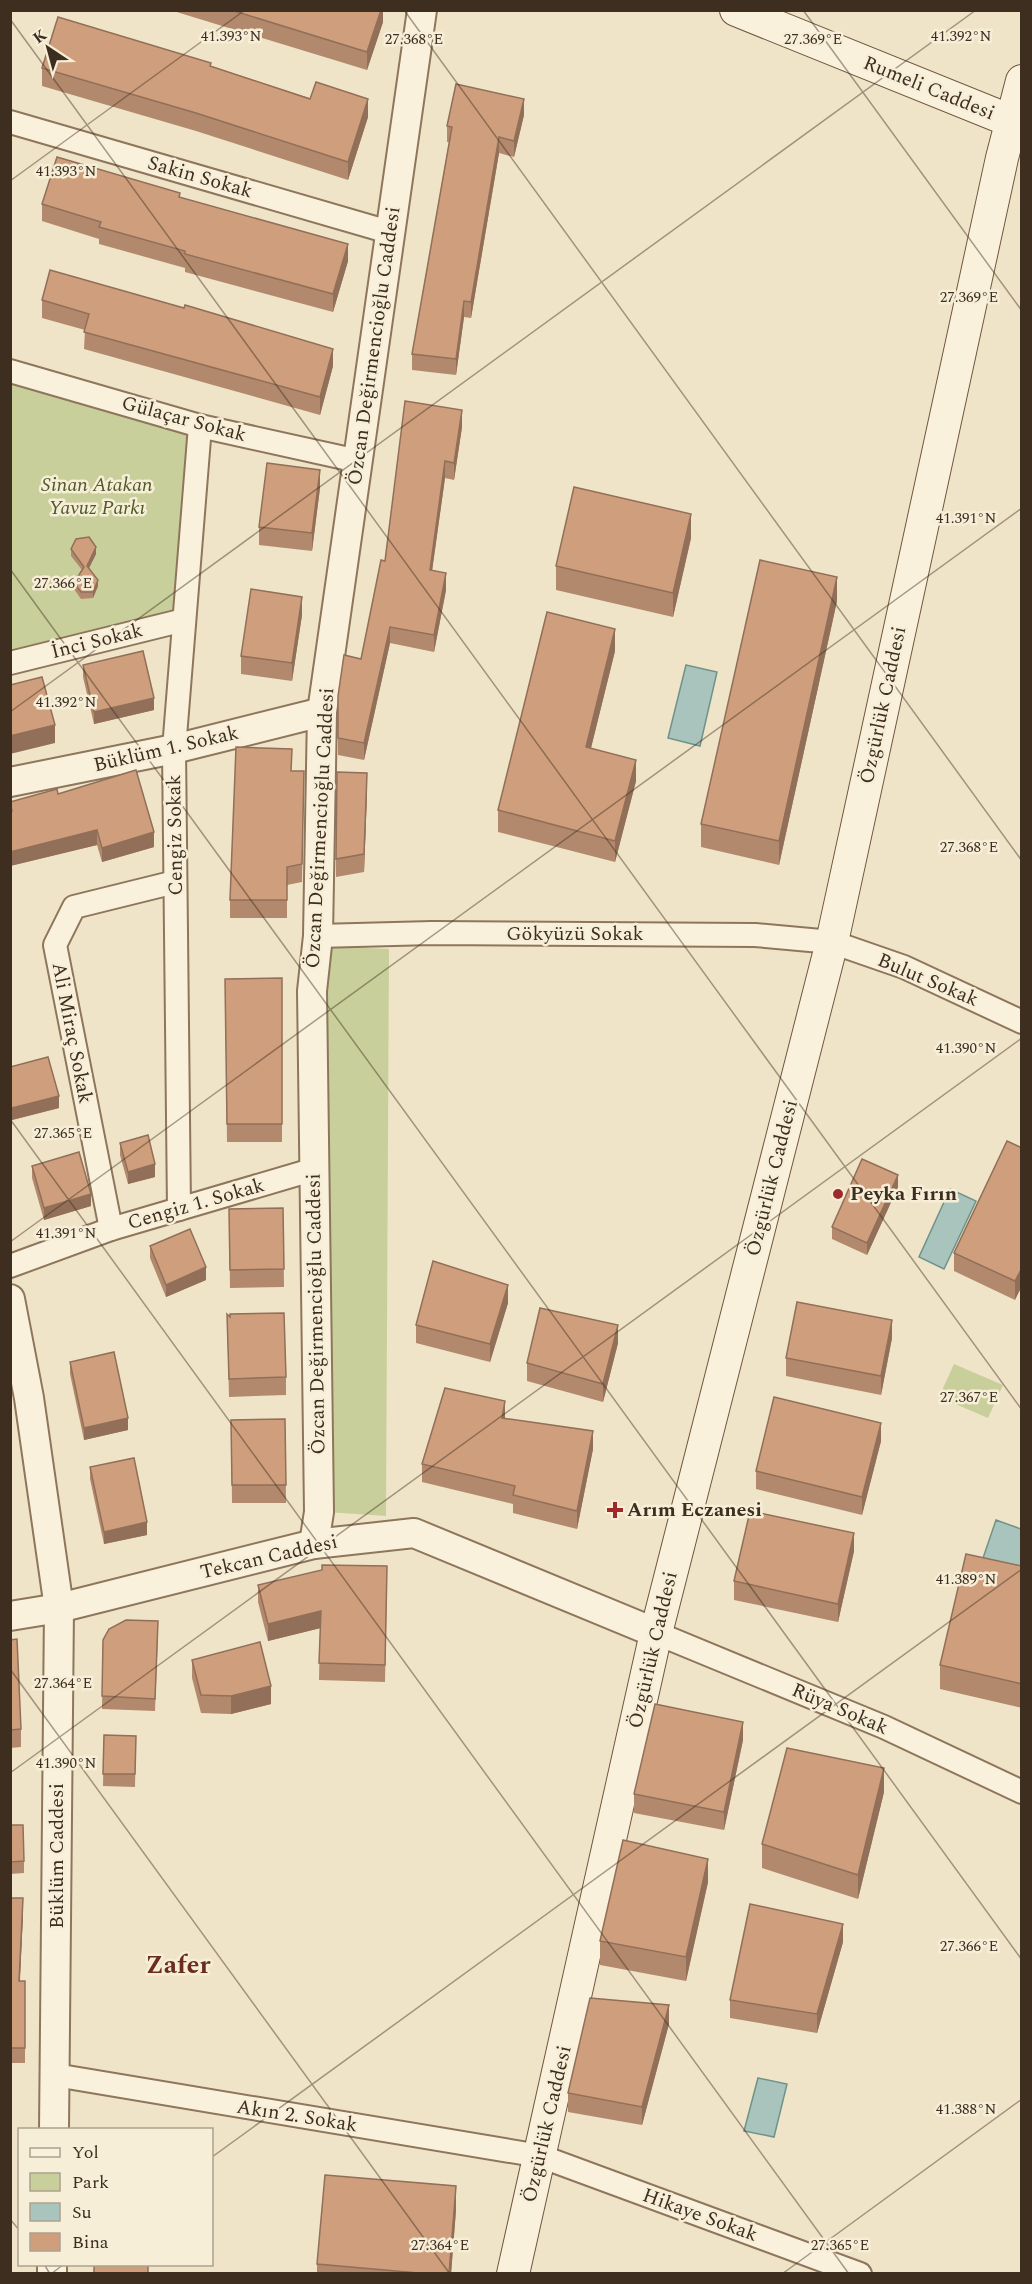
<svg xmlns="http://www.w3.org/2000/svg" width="1032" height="2284" font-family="Spectral,serif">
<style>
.green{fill:#c9cf9b}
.water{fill:#a9c4bc;stroke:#6f938a;stroke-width:1.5}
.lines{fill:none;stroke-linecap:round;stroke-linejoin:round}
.minor-casing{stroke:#8d765c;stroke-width:26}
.tertiary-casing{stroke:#8d765c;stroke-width:32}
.secondary-casing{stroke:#6f573f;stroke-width:34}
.minor{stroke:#faf1dc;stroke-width:22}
.tertiary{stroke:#faf1dc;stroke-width:28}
.secondary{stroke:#faf1dc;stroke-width:32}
.wall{fill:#b2896c}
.shaded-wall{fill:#916f58}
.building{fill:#cf9f7d;stroke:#916f58;stroke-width:1.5}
.ticks{fill:none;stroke:#3d2e20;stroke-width:1.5;stroke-opacity:0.45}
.poi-dot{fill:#9e2a2b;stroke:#f7eed8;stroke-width:2}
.labels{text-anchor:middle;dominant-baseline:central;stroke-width:5;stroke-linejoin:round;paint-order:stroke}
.street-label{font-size:20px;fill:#3d2e20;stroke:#f7eed8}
.park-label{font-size:20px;font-style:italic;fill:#4d5a26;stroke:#f7eed8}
.poi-label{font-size:20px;font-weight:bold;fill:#3d2e20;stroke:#f7eed8;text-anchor:start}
.district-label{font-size:26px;font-weight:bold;fill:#6b2e1e;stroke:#f7eed8}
.ticks-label{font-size:15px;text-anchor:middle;fill:#3d2e20;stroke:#f7eed8;stroke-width:5;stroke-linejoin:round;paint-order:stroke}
</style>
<rect width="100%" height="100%" fill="#f0e4c8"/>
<!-- green -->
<g class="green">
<polygon points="10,382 190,432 175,612 11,651"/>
<polygon points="326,946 389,949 386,1516 326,1512"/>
<polygon points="954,1364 1003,1385 988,1418 939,1397"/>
</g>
<!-- water -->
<g class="water">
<polygon points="686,665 717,672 700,746 668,738"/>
<polygon points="950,1189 976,1201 944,1269 919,1257"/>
<polygon points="996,1520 1021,1529 1021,1575 982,1561"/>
<polygon points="758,2078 787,2084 774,2137 744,2131"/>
</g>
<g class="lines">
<!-- minor casing -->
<g class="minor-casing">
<g id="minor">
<polyline points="10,122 389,232"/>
<polyline points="10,371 200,426 358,461"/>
<polyline points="10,663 184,620"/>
<polyline points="318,936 432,933 755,935 832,942 904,967 1022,1022"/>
<polyline points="179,1209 174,749 200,426"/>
<polyline points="111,1229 55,945 74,907 175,882"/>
<polyline points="10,1266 111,1229 315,1169"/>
<polyline points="656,1633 884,1727 1022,1792"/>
<polyline points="55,2075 540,2156 860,2274"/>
</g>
</g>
<!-- tertiary casing -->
<g class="tertiary-casing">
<g id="tertiary">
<polyline points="10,782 174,749 322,712"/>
<polyline points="10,1299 29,1398 59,1608 54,2130"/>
<polyline points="314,1544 319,1512 312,991 318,936 322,712 422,10"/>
<polyline points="10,1616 59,1608 314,1544 414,1533 656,1633"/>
<polyline points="52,2274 52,2264"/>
</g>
</g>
<!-- secondary casing -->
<g class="secondary-casing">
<g id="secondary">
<polyline points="736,10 1011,121"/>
<polyline points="513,2274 656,1633 832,942 1002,158 1022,81"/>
</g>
</g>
<!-- minor -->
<use href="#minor" class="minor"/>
<!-- tertiary -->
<use href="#tertiary" class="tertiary"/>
<!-- secondary -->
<use href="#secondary" class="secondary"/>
</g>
<!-- wall -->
<g class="wall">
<polygon points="170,10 383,10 383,22 367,70"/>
<polygon points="211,66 368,117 348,180 196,131 42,86 42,68"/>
<polygon points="524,115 514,157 499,153 471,318 464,317 456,375 412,370 412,354 449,142 447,142 447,126"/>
<polygon points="180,198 348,261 333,312 185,272 185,268 99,244 99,239 42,221 42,204"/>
<polygon points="42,300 333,366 320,415 84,349 85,330 42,318"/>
<polygon points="462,427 454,480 445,478 432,570 446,590 434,652 390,643 364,760 338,755 338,696 361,659 385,561"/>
<polygon points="320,488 312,551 259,545 259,527"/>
<polygon points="691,538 673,617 556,590 556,566"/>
<polygon points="71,549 96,554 89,568 98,586 93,598 81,599 74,589 74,583 82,570 71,556"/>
<polygon points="837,601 779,865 701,847 701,824"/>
<polygon points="302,615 292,681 241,674 241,656"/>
<polygon points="615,651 591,748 636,781 615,862 498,832 498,810"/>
<polygon points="83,665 154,710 94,724 83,677"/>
<polygon points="292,771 304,771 302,882 287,885 287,918 230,918 230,900"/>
<polygon points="367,791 364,872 336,877 336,859"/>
<polygon points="58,794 154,847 102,862 97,845 10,866 10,802"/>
<polygon points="282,978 282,1142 227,1142 225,979"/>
<polygon points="10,1067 59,1108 12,1120 10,1114"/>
<polygon points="120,1143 155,1177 128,1184 120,1155"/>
<polygon points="1022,1148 1015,1300 954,1271 954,1253"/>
<polygon points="32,1166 91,1206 44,1220 32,1178"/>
<polygon points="898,1187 867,1255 832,1239 832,1227"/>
<polygon points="283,1208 284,1287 230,1288 229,1209"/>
<polygon points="150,1246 206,1280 166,1297 150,1258"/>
<polygon points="508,1303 490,1362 416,1343 416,1325"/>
<polygon points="227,1314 286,1377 286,1395 229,1397"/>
<polygon points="892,1338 881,1395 786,1376 786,1358"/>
<polygon points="618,1343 603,1402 527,1381 527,1363"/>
<polygon points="70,1362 128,1430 84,1440 70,1374"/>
<polygon points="285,1419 286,1503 232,1503 231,1420"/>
<polygon points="505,1419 593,1449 577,1529 513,1513 513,1504 422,1482 422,1464"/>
<polygon points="881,1441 862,1515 756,1489 756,1471"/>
<polygon points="90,1467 147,1535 104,1544 90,1479"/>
<polygon points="854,1551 838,1622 734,1600 734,1581"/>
<polygon points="1022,1566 1022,1708 940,1689 940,1665"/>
<polygon points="387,1583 385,1682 319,1680 320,1628 268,1641 258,1602 258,1585"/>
<polygon points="158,1634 155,1711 102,1709 103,1640"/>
<polygon points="10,1640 21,1729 21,1747 10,1748"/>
<polygon points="192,1660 271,1704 231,1714 201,1713 192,1678"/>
<polygon points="104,1735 136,1736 135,1787 103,1786"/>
<polygon points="743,1740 724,1830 634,1813 634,1794"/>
<polygon points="884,1792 858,1899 762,1868 762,1844"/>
<polygon points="10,1825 24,1861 24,1873 10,1874"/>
<polygon points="708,1882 686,1981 600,1965 600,1941"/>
<polygon points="10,1898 23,1914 20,1981 25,1981 25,2063 10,2063"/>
<polygon points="843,1942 817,2033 730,2018 730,2000"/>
<polygon points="669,2024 642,2125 568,2112 568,2093"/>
<polygon points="456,2210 451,2274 317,2274 317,2264"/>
</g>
<!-- shaded-wall -->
<g class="shaded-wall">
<polygon points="381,10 383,10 383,22 367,70 367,52"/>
<polygon points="368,99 368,117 348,180 348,162"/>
<polygon points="524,99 524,115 514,157 514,141"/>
<polygon points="499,137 499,153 471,318 471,302"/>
<polygon points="348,244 348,261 333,312 333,294"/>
<polygon points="464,301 464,317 456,375 456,359"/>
<polygon points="333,349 333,366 320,415 320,397"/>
<polygon points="462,410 462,427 454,480 454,463"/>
<polygon points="445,461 445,478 430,586 430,570"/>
<polygon points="320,470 320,488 312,551 312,533"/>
<polygon points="691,514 691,538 673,617 673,593"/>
<polygon points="96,547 96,554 87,572 87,566"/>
<polygon points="446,573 446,590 434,652 434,635"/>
<polygon points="837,577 837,601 779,865 779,841"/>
<polygon points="98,580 98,586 93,598 93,592"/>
<polygon points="302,597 302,615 292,681 292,663"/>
<polygon points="390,627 390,643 364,760 364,743"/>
<polygon points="615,629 615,651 586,768 586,747"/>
<polygon points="154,698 154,710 94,724 94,712"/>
<polygon points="55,725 55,743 10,754 10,736"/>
<polygon points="636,760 636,781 615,862 615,841"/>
<polygon points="367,773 367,791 364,872 364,854"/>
<polygon points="97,830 97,845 10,866 10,852"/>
<polygon points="154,832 154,847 102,862 102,848"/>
<polygon points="59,1096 59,1108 12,1120 12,1108"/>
<polygon points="155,1164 155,1177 128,1184 128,1172"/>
<polygon points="898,1175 898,1187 867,1255 867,1243"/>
<polygon points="91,1194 91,1206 44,1220 44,1208"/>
<polygon points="206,1267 206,1280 166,1297 166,1285"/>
<polygon points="1022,1268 1022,1286 1015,1300 1015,1281"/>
<polygon points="508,1285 508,1303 490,1362 490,1344"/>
<polygon points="892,1320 892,1338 881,1395 881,1376"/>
<polygon points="618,1325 618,1343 603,1402 603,1384"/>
<polygon points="505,1401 505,1419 502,1418"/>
<polygon points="128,1418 128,1430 84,1440 84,1428"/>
<polygon points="881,1423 881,1441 862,1515 862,1497"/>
<polygon points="593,1431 593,1449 577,1529 577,1511"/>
<polygon points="147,1522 147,1535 104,1544 104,1532"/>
<polygon points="854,1533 854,1551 838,1622 838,1604"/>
<polygon points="321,1611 321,1628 268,1641 268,1624"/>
<polygon points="271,1686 271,1704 231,1714 231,1696"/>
<polygon points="743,1722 743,1740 724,1830 724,1812"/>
<polygon points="884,1768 884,1792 858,1899 858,1875"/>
<polygon points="708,1859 708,1882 686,1981 686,1957"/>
<polygon points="23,1898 23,1914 19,1996 19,1981"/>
<polygon points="843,1924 843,1942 817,2033 817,2014"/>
<polygon points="669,2005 669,2024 642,2125 642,2107"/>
<polygon points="456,2186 456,2210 451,2274 449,2274"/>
</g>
<!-- building -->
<g class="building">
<polygon points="231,10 381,10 367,52"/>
<polygon points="58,17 211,63 210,66 310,99 316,82 368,99 348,162 196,113 42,68"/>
<polygon points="456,84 524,99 514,141 499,137 471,302 464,301 456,359 412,354 452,127 447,126"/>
<polygon points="57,157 180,193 179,197 348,244 333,294 185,254 185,251 99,227 101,222 42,204"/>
<polygon points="50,270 184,308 185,305 333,349 320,397 84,332 89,314 42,300"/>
<polygon points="405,401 462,410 454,463 445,461 430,570 446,573 434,635 390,627 364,743 338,738 338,696 344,655 361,659 381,560 385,561"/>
<polygon points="267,463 320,470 312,533 259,527"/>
<polygon points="574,487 691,514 673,593 556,566"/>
<polygon points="89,537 96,547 87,566 98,580 93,592 81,592 74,583 84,567 71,549 76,539"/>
<polygon points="760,560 837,577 779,841 701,824"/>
<polygon points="251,589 302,597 292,663 241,656"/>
<polygon points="547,612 615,629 586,747 636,760 615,841 498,810"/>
<polygon points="143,651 154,698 94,712 83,665"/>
<polygon points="42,677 55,725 10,736 10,685"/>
<polygon points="236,747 292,749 291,771 304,771 302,864 287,867 287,900 230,900"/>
<polygon points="136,770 154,832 102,848 97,830 10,852 10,811 12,811 10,802 57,789 58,794"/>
<polygon points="337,772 367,773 364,854 336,859"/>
<polygon points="282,978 282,1124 227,1124 225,979"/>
<polygon points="48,1057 59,1096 12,1108 10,1102 10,1067"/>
<polygon points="148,1135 155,1164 128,1172 120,1143"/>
<polygon points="1007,1141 1022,1148 1022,1268 1015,1281 954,1253"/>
<polygon points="79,1152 91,1194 44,1208 32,1166"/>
<polygon points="862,1159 898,1175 867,1243 832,1227"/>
<polygon points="283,1208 284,1269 230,1270 229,1209"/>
<polygon points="190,1229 206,1267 166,1285 150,1246"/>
<polygon points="433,1261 508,1285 490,1344 416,1325"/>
<polygon points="797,1302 892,1320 881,1376 786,1358"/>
<polygon points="540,1308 618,1325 603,1384 527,1363"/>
<polygon points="284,1313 286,1377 229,1379 227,1314 230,1317 230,1314"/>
<polygon points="114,1352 128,1418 84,1428 70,1362"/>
<polygon points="445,1388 505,1401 502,1418 593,1431 577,1511 513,1495 515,1486 422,1464"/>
<polygon points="774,1397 881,1423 862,1497 756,1471"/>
<polygon points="285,1419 286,1485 232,1485 231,1420"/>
<polygon points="134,1458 147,1522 104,1532 90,1467"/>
<polygon points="750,1511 854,1533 838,1604 734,1581"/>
<polygon points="966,1554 1022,1566 1022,1684 940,1665"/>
<polygon points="322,1565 387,1566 385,1665 319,1663 321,1611 268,1624 258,1585 322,1570"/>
<polygon points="126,1620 158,1621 155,1699 102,1696 103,1640 109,1629"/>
<polygon points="17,1639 21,1729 10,1730 10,1640"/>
<polygon points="260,1642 271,1686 231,1696 201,1695 192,1660"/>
<polygon points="655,1704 743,1722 724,1812 634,1794"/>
<polygon points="104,1735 136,1736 135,1774 103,1774"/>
<polygon points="787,1748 884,1768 858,1875 762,1844"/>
<polygon points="10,1825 23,1825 24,1861 10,1862"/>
<polygon points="623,1840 708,1859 686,1957 600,1941"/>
<polygon points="10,1898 23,1898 19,1981 25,1981 25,2048 10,2048"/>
<polygon points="750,1904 843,1924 817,2014 730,2000"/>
<polygon points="590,1998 669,2005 642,2107 568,2093"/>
<polygon points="325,2175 456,2186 449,2274 430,2274 317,2264"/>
<rect x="94" y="2265" width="54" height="9"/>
</g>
<!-- ticks -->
<path class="ticks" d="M404,10L1022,861M803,10L1022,311M10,19L1022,1410M10,181L245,10M10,569L1022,1960M10,712L976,10M10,1119L849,2274M10,1242L1022,508M10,1669L450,2274M10,1773L1022,1038M212,2157L1022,1569M10,2219L20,2231M44,2264L50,2274M51,2274L64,2264M782,2274L1022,2099"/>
<!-- markers -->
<g class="poi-dot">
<circle cx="838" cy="1194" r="6"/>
<path d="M612 1501h6v6h6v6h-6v6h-6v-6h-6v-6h6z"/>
</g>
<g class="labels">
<!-- street labels -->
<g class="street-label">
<text transform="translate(929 88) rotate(22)">Rumeli Caddesi</text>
<text transform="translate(200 177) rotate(16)">Sakin Sokak</text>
<text transform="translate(374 346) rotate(-82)">Özcan Değirmencioğlu Caddesi</text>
<text transform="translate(184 419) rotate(15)">Gülaçar Sokak</text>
<text transform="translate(97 641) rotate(-14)">İnci Sokak</text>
<text transform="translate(883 705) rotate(-78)">Özgürlük Caddesi</text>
<text transform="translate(166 749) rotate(-13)">Büklüm 1. Sokak</text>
<text transform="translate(320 828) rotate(-87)">Özcan Değirmencioğlu Caddesi</text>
<text transform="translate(175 835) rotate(-91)">Cengiz Sokak</text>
<text x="575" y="934">Gökyüzü Sokak</text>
<text transform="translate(928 980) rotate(23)">Bulut Sokak</text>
<text transform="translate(72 1033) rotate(79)">Ali Miraç Sokak</text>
<text transform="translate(772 1178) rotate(-76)">Özgürlük Caddesi</text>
<text transform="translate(196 1204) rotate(-16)">Cengiz 1. Sokak</text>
<text transform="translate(316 1314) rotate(-91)">Özcan Değirmencioğlu Caddesi</text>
<text transform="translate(269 1557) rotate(-13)">Tekcan Caddesi</text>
<text transform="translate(653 1650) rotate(-77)">Özgürlük Caddesi</text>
<text transform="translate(840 1709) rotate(23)">Rüya Sokak</text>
<text transform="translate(57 1856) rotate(-90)">Büklüm Caddesi</text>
<text transform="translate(297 2116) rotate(9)">Akın 2. Sokak</text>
<text transform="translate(547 2124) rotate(-77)">Özgürlük Caddesi</text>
<text transform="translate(700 2215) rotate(20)">Hikaye Sokak</text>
</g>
<!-- park labels -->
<g class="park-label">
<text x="97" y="485">Sinan Atakan<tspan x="97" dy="23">Yavuz Parkı</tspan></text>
</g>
<!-- poi labels -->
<g class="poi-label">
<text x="850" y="1194">Peyka Fırın</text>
<text x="627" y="1510">Arım Eczanesi</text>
</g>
<!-- district labels -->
<g class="district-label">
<text x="178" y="1965">Zafer</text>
</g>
</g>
<g class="ticks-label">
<text x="231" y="41">41.393°N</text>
<text x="961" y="41">41.392°N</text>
<text x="414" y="44">27.368°E</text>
<text x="813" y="44">27.369°E</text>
<text x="66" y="176">41.393°N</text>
<text x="969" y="302">27.369°E</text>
<text x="966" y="523">41.391°N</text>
<text x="63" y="588">27.366°E</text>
<text x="66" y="707">41.392°N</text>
<text x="969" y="852">27.368°E</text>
<text x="966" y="1053">41.390°N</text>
<text x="63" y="1138">27.365°E</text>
<text x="66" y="1238">41.391°N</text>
<text x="969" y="1402">27.367°E</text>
<text x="966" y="1584">41.389°N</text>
<text x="63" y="1688">27.364°E</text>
<text x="66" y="1768">41.390°N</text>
<text x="969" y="1951">27.366°E</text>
<text x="966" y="2114">41.388°N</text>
<text x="440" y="2250">27.364°E</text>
<text x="840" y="2250">27.365°E</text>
</g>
<!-- border -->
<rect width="1032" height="2284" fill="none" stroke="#3d2e20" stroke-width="24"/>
<!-- legend -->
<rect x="18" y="2128" width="195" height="138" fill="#f7eed8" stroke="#ada18e" stroke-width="1.5"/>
<rect x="30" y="2148" width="30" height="9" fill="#faf1dc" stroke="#ada18e" stroke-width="1.5"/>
<text x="72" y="2158" font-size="18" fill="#3d2e20">Yol</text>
<rect x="30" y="2173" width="30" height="18" fill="#c9cf9b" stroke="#ada18e" stroke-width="1.5"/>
<text x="72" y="2188" font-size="18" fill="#3d2e20">Park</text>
<rect x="30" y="2203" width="30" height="18" fill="#a9c4bc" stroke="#ada18e" stroke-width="1.5"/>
<text x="72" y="2218" font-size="18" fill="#3d2e20">Su</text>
<rect x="30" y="2233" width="30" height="18" fill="#cf9f7d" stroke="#ada18e" stroke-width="1.5"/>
<text x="72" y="2248" font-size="18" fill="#3d2e20">Bina</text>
<!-- north arrow -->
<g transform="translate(48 48) rotate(324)" stroke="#f7eed8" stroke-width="4.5" paint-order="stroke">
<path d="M0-4.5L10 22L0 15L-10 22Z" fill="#3d2e20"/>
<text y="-9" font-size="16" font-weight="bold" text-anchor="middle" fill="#3d2e20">K</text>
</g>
</svg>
